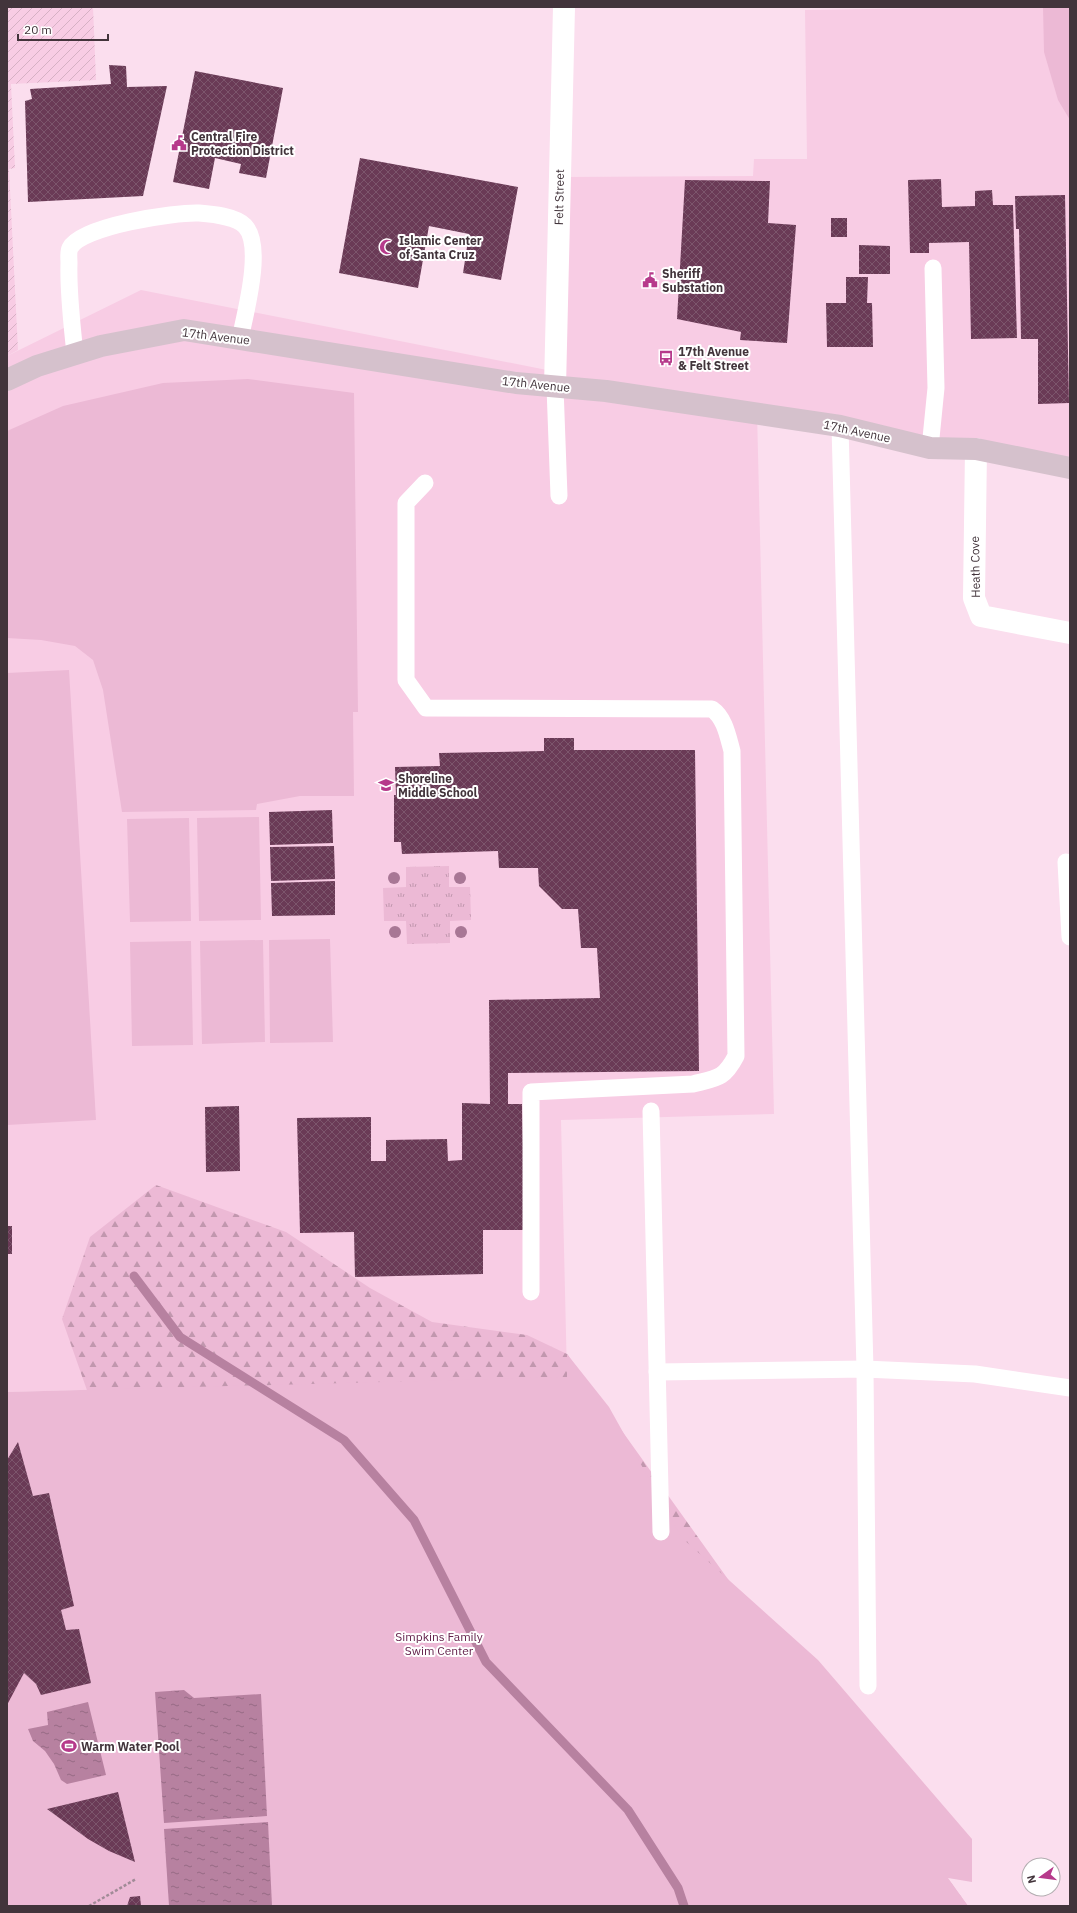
<svg xmlns="http://www.w3.org/2000/svg" width="1077" height="1913" font-family="'IBM Plex Sans',sans-serif">
<style>
.built{fill:#f8cce4}
.industrial{fill:url(#industrial-furrows)}
.grass{fill:url(#grass-tufts)}
.forest{fill:url(#forest-firs)}
.park{fill:#ecb9d5}
.water{fill:url(#water-ripples)}
.lines{fill:none;stroke-linecap:round;stroke-linejoin:round}
.stream{stroke:#b781a0;stroke-width:9}
.building{fill:url(#building-cross-hatch)}
.path{stroke:#a18b97;stroke-width:2.5;stroke-dasharray:3 2;stroke-linecap:butt}
.service{stroke:#fff;stroke-width:17}
.minor{stroke:#fff;stroke-width:22}
.secondary{stroke:#d5c1cc;stroke-width:22}
.tree{fill:#a87795}
.labels{text-anchor:middle;dominant-baseline:central;stroke-width:4;stroke-linejoin:round;paint-order:stroke}
.poi-label{font-size:12px;font-weight:bold;fill:#42343b;stroke:#fff;text-anchor:start}
.street-label{font-size:12px;fill:#42343b;stroke:#fff}
.park-label{font-size:12px;fill:#64224c;stroke:#fff}
</style>
<defs>
<pattern id="industrial-furrows" width="10" height="10" patternUnits="userSpaceOnUse"><rect width="10" height="10" fill="#f8cce4"/><path d="M-1 1l2-2M0 10L10 0M9 11l2-2" fill="none" stroke="#d6b0c4"/></pattern>
<pattern id="grass-tufts" width="24" height="20" patternUnits="userSpaceOnUse"><rect width="24" height="20" fill="#ecb9d5"/><path d="M3 7l-1-3M5 7V3M7 7l1-3M15 17l-1-3M17 17v-4M19 17l1-3" fill="none" stroke="#c197ae"/></pattern>
<pattern id="forest-firs" width="22" height="20" patternUnits="userSpaceOnUse"><rect width="22" height="20" fill="#ecb9d5"/><path d="M5 1l3.5 6h-7zM16 11l3.5 6h-7z" fill="#c197ae"/></pattern>
<pattern id="water-ripples" width="26" height="14" patternUnits="userSpaceOnUse"><rect width="26" height="14" fill="#b781a0"/><path d="M2 4q2-2 4 0t4 0M15 11q2-2 4 0t4 0" fill="none" stroke="#966a84"/></pattern>
<pattern id="building-cross-hatch" width="8" height="8" patternUnits="userSpaceOnUse"><rect width="8" height="8" fill="#6a3a56"/><path d="M0 0l8 8M0 8l8-8" fill="none" stroke="#7c556c"/></pattern>
</defs>
<rect width="100%" height="100%" fill="#fbdeee"/>
<!-- built -->
<polygon class="built" points="996,7 1070,7 1070,475 757,412 774,1114 561,1120 567,1377 7,1392 7,356 141,290 562,373 564,177 753,176 754,159 807,159 805,10"/>
<!-- industrial -->
<polygon class="industrial" points="7,7 93,7 96,80 11,84 15,168 9,169 18,350 7,356"/>
<!-- grass -->
<polygon class="grass" points="449,866 449,887 470,887 471,920 450,921 450,943 407,944 406,921 384,921 383,888 406,887 406,867"/>
<!-- forest -->
<polygon class="forest" points="156,1185 286,1232 370,1288 432,1322 527,1335 567,1354 730,1582 968,1906 331,1906 103,1436 62,1319 90,1237"/>
<!-- park -->
<g class="park">
<polygon points="1043,7 1070,7 1070,120 1058,100 1044,52"/>
<polygon points="248,379 354,393 358,712 353,712 354,796 300,796 257,804 256,810 122,812 103,690 93,660 75,646 41,640 7,638 7,431 63,406 163,383"/>
<polygon points="69,670 96,1120 7,1125 7,673"/>
<polygon points="259,817 261,920 199,921 197,818"/>
<polygon points="189,818 191,921 130,922 127,819"/>
<polygon points="330,939 333,1042 270,1043 269,940"/>
<polygon points="263,940 265,1042 202,1044 200,941"/>
<polygon points="191,941 193,1045 132,1046 130,942"/>
<polygon points="567,1354 609,1407 682,1538 818,1660 972,1839 972,1882 948,1878 968,1906 7,1906 7,1392 567,1377"/>
</g>
<!-- water -->
<g class="water">
<polygon points="184,1690 194,1698 261,1694 267,1816 164,1823 155,1692"/>
<polygon points="88,1702 106,1775 67,1784 61,1780 54,1764 45,1751 33,1741 28,1729 48,1725 47,1712"/>
<polygon points="268,1822 272,1906 169,1906 164,1829"/>
</g>
<g class="lines">
<!-- stream -->
<polyline class="stream" points="134,1276 180,1337 344,1440 414,1520 486,1662 628,1810 678,1888 684,1906"/>
</g>
<!-- building -->
<g class="building">
<polygon points="109,65 126,66 127,87 167,86 143,196 28,202 25,101 32,99 30,89 111,84"/>
<polygon points="195,71 283,88 266,178 239,173 241,164 215,158 209,189 173,182"/>
<polygon points="360,158 518,187 501,280 463,273 469,234 429,226 418,288 339,273"/>
<polygon points="941,179 942,207 975,206 975,191 992,190 993,205 1013,205 1017,338 971,339 969,242 929,243 929,253 910,253 908,180"/>
<polygon points="685,180 770,181 768,223 796,225 787,343 740,340 741,332 677,319"/>
<polygon points="1065,195 1069,403 1038,404 1038,339 1021,339 1019,229 1016,229 1015,196"/>
<rect x="831" y="218" width="16" height="19"/>
<polygon points="859,245 890,246 890,274 859,274"/>
<polygon points="846,277 868,277 867,303 872,303 873,347 827,347 826,303 846,303"/>
<polygon points="544,738 574,738 574,750 695,750 699,1071 508,1073 508,1104 522,1104 525,1230 483,1230 483,1274 355,1277 354,1232 300,1233 297,1118 371,1117 371,1161 386,1161 386,1140 447,1139 448,1161 462,1160 462,1103 490,1104 489,1000 600,998 597,948 581,948 578,909 562,909 539,886 538,868 499,868 498,851 402,854 401,842 394,842 394,795 396,795 395,767 440,766 439,753 544,751"/>
<polygon points="332,810 333,843 270,845 269,812"/>
<polygon points="334,846 335,879 271,881 270,847"/>
<polygon points="335,881 335,915 272,916 271,883"/>
<polygon points="239,1106 240,1171 206,1172 205,1107"/>
<rect x="7" y="1226" width="5" height="28"/>
<polygon points="18,1442 33,1496 49,1493 74,1606 61,1610 66,1630 79,1629 91,1683 41,1695 36,1684 24,1673 7,1705 7,1460"/>
<polygon points="118,1792 135,1862 109,1851 88,1839 47,1809"/>
<polygon points="140,1896 141,1906 127,1906 130,1897"/>
</g>
<g class="lines">
<!-- path -->
<polyline class="path" points="89,1906 136,1879"/>
<!-- service -->
<g class="service">
<path d="M75,354C72,324 68,293 69,263C69,259 68,252 70,248C81,226 175,212 199,213C212,214 235,216 245,226C264,246 245,314 240,339"/>
<polyline points="555,387 559,496"/>
<polyline points="840,426 865,1369 868,1686"/>
<polyline points="930,448 936,388 933,268"/>
<path d="M425,483L406,503V680L426,708L712,709C725,718 728,737 732,751L736,1056C724,1079 717,1078 693,1084L531,1092V1292"/>
<polyline points="1066,862 1070,937"/>
<polyline points="651,1111 661,1532"/>
<polyline points="657,1372 865,1369 975,1374 1070,1388"/>
</g>
<!-- minor -->
<g class="minor">
<polyline points="555,387 564,7"/>
<polyline points="976,449 974,598 981,616 1070,633"/>
</g>
<!-- secondary -->
<polyline class="secondary" points="7,380 37,366 101,346 184,330 516,383 606,391 840,426 930,448 976,449 1070,468"/>
</g>
<!-- trees -->
<g class="tree">
<circle cx="394" cy="878" r="6"/>
<circle cx="460" cy="878" r="6"/>
<circle cx="395" cy="932" r="6"/>
<circle cx="461" cy="932" r="6"/>
</g>
<!-- icons -->
<defs>
<g id="civic-bare" transform="scale(1.2)"><path d="M-.6-6.5H3V-4.5H.6V-3L4-1V1h2V6H-6V1h2V-1L-.6-3ZM-1.2 2.5V6h2.4V2.5Z" fill="#b63a8b" stroke="#fff" stroke-width="2.5" paint-order="stroke"/></g>
<g id="mosque-bare" transform="scale(1.2)"><path d="M3.5-4.9A6 6 0 1 0 3.5 4.9A5 5 0 1 1 3.5-4.9Z" fill="#b63a8b" stroke="#fff" stroke-width="2.5" paint-order="stroke"/></g>
<g id="bus-bare" transform="scale(1.2)"><path d="M-5-6H5V4H4V6H2V4H-2V6H-4V4H-5ZM-3.5-4V0h7V-4ZM-3.5 1.2v1.5H-2V1.2ZM2 1.2v1.5H3.5V1.2Z" fill="#b63a8b" stroke="#fff" stroke-width="2.5" paint-order="stroke"/></g>
<g id="school-bare" transform="scale(1.2)"><path d="M0-5L7-2L0 1L-7-2ZM-4 1L0 2.5L4 1V4Q0 6-4 4Z" fill="#b63a8b" stroke="#fff" stroke-width="2.5" paint-order="stroke"/></g>
<g id="stadium-bare" transform="scale(1.2)"><path d="M0-5a6.5 5 0 1 0 0 10a6.5 5 0 1 0 0-10ZM-3.5-1.8h7v3.6h-7Z" fill="#b63a8b" stroke="#fff" stroke-width="2.5" paint-order="stroke"/></g>
</defs>
<g fill-rule="evenodd">
<use href="#civic-bare" x="179" y="143"/>
<use href="#mosque-bare" x="387" y="247"/>
<use href="#civic-bare" x="650" y="280"/>
<use href="#bus-bare" x="666" y="358"/>
<use href="#school-bare" x="386" y="785"/>
<use href="#stadium-bare" x="69" y="1746"/>
</g>
<g class="labels">
<!-- poi labels -->
<g class="poi-label">
<text x="191" y="136">Central Fire<tspan x="191" dy="14">Protection District</tspan></text>
<text x="399" y="240">Islamic Center<tspan x="399" dy="14">of Santa Cruz</tspan></text>
<text x="662" y="273">Sheriff<tspan x="662" dy="14">Substation</tspan></text>
<text x="678" y="351">17th Avenue<tspan x="678" dy="14">&amp; Felt Street</tspan></text>
<text x="398" y="778">Shoreline<tspan x="398" dy="14">Middle School</tspan></text>
<text x="81" y="1746">Warm Water Pool</text>
</g>
<!-- street labels -->
<g class="street-label">
<text transform="translate(559 197) rotate(-89)">Felt Street</text>
<text transform="translate(216 336) rotate(7)">17th Avenue</text>
<text transform="translate(536 384) rotate(6)">17th Avenue</text>
<text transform="translate(857 431) rotate(12)">17th Avenue</text>
<text transform="translate(975 567) rotate(-91)">Heath Cove</text>
</g>
<!-- park labels -->
<g class="park-label">
<text x="439" y="1636">Simpkins Family<tspan x="439" dy="14">Swim Center</tspan></text>
</g>
</g>
<!-- border -->
<rect width="1077" height="1913" fill="none" stroke="#42343b" stroke-width="16"/>
<!-- north arrow -->
<g transform="translate(1041 1877) rotate(256)"><circle r="19" fill="#ffffff" stroke="#b3aeb1"/>
<path d="M0-3L7 15L0 10L-7 15Z" fill="#b63a8b"/>
<text y="-6" font-size="11" font-weight="bold" text-anchor="middle" fill="#42343b">N</text>
</g>
<!-- scale -->
<path d="M18 34v6h90v-6" fill="none" stroke="#42343b" stroke-width="2"/>
<text x="24" y="34" font-size="12" fill="#42343b" stroke="#ffffff" stroke-width="3" paint-order="stroke">20 m</text>
</svg>
